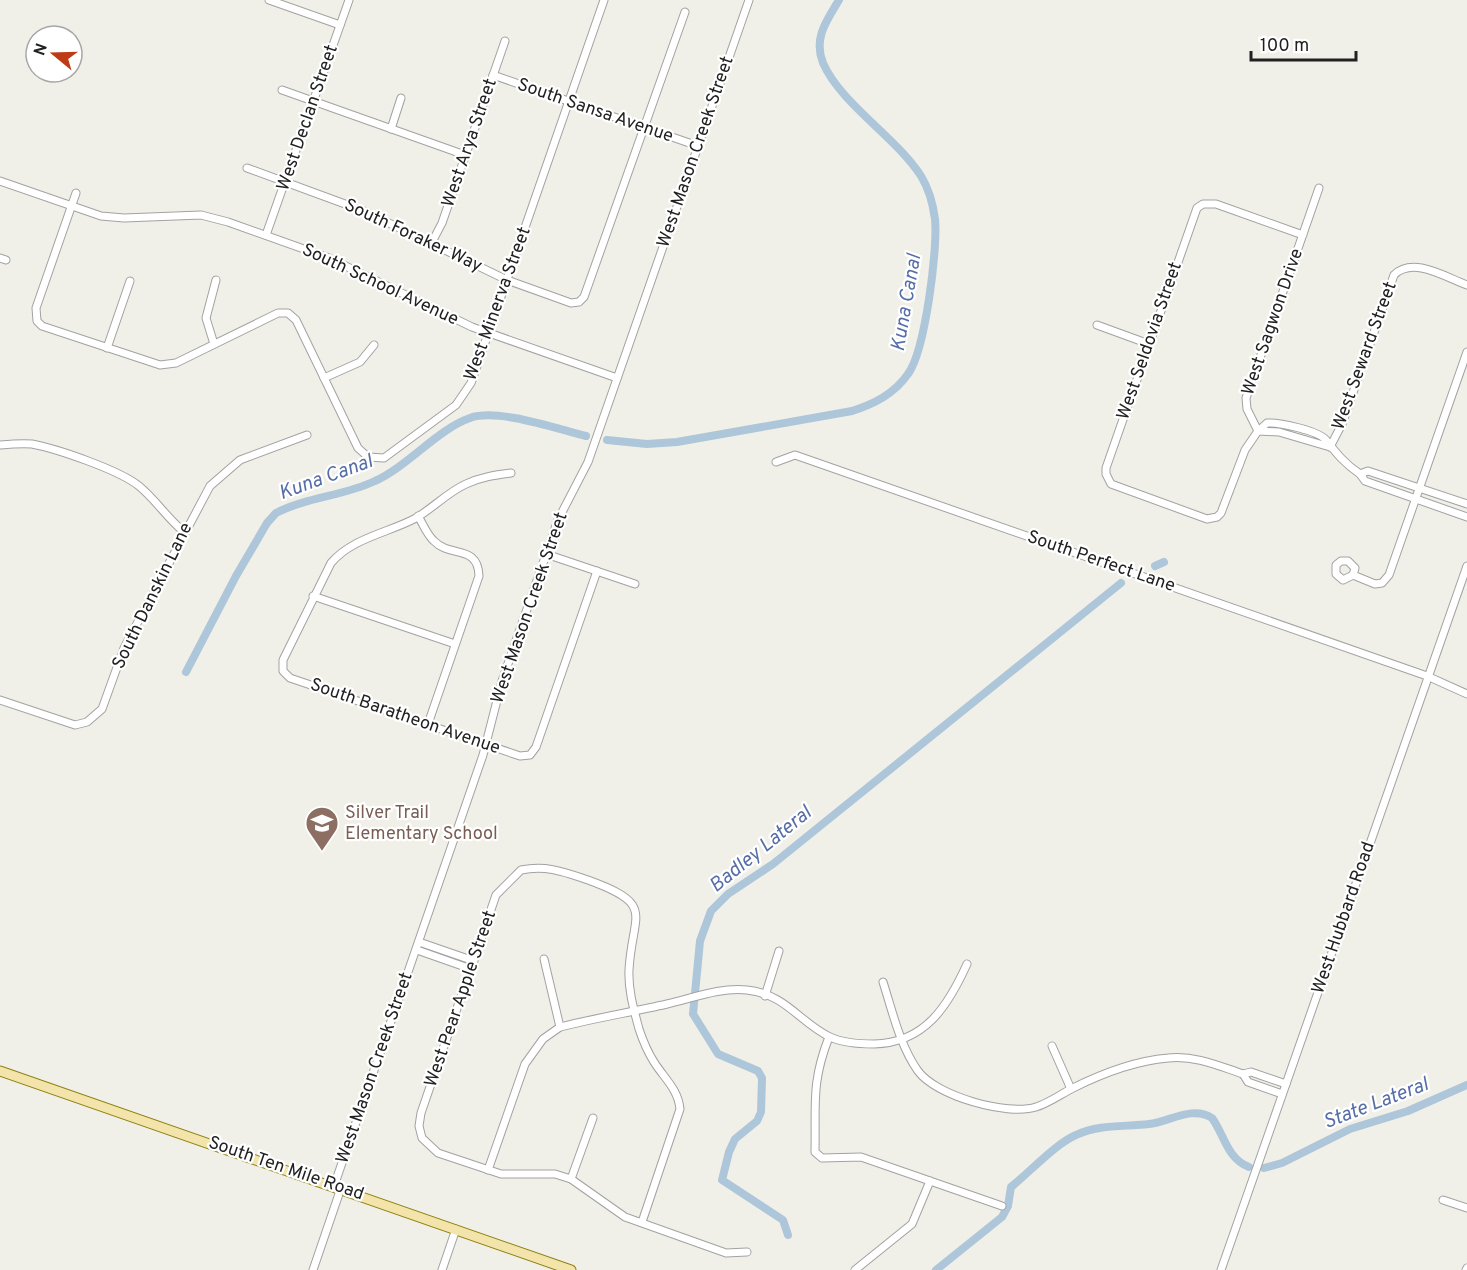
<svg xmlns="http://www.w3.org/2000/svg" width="1467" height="1270" font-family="Overpass,sans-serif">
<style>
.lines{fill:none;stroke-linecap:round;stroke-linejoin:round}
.canal{stroke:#aec6d9;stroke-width:8}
.minor-casing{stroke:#a2a2a2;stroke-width:9}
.major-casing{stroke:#8e8110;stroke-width:11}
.minor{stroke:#fff;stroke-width:7}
.major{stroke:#f3e4ab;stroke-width:9}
.labels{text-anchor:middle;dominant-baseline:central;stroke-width:4.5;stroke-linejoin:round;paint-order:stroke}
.street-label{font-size:18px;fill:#212121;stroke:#fff}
.education-label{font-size:18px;fill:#785e54;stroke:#fff;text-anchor:start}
.water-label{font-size:20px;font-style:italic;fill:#566da8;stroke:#fff}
</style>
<rect width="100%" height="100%" fill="#f0f0e9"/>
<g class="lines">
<!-- canal -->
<g class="canal">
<path d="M607,440L647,444L677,442L852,411C874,404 894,394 908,374C925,351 938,249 935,219C933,204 929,189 921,176C896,137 841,104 823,63C813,38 827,20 839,0"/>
<polyline points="1155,566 1164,562"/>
<path d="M186,672L236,576L267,523L276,513C307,497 344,496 375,481C408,466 438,429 470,418C498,408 557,429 586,436"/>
<polyline points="1264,1168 1282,1163 1350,1129 1408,1111 1467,1085"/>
<polyline points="788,1235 783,1220 722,1180 729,1152 735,1139 757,1121 761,1112 762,1078 758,1071 718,1054 693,1014 700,941 711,911 728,894 773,864 1121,583"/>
<path d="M936,1270L1002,1217L1008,1206L1011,1187C1030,1172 1055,1144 1076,1135C1099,1124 1125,1127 1149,1124C1169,1122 1192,1105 1212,1118C1224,1134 1227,1159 1249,1167"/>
</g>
<!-- minor casing -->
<g class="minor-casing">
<g id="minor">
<polyline points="269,0 340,25"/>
<polyline points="493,75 698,146"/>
<polyline points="282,90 465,155"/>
<polyline points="391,129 401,98"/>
<polyline points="247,168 364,211 507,280 571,303 579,302 584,297 685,12"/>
<polyline points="0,181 101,216 124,218 201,215 228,222 329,258 472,327 617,378"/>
<polyline points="76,193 36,308 37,321 42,326 160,365 176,363 278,313 288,313 296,320 358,448 368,457 384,458 456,405 471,383 604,0"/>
<polyline points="266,235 349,0"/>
<polyline points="1303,235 1216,204 1203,204 1197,208 1106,468 1106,474 1111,484 1207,519 1217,517 1221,513 1245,450 1258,431 1247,409 1246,398 1319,188"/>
<polyline points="431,244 442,223 505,41"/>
<polyline points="0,258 6,260"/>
<polyline points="1097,325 1149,344"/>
<polyline points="214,344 206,318 216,280"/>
<polyline points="107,348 130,281"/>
<polyline points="324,378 360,362 374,345"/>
<path d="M0,445C11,444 22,443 32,444C58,449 119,470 139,486C156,500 167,518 184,532"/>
<path d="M1330,447L1342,424L1394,275C1413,256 1445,277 1467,285"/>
<path d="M1330,447L1279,432L1258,431L1267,423C1279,422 1319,431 1326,440C1337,454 1345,464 1360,474"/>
<polyline points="776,462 795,455 1427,676 1467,694"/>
<path d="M511,473C495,475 481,477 466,484C448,492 433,508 416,518C388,533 352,538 331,563L283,660V671L290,678L520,756L530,755L536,747L597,571"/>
<polyline points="1467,504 1368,471 1360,474 1365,481 1467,517"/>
<path d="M418,516C423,524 427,535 434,541C450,558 478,544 479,576L428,724"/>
<polyline points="546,554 635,584"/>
<polyline points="1353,575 1355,568 1348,561 1341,561 1336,565 1336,574 1343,580 1353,575 1375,584 1382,583 1389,575 1467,352"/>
<polyline points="313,596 455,644"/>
<polyline points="0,700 75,725 87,722 102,709 124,648 210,486 240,460 307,435"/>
<polyline points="419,942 474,961"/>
<polyline points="417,950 471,969"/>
<polyline points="544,959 560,1027"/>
<path d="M883,982C892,1010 900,1046 918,1071C936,1096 1007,1116 1036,1107C1049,1103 1061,1094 1073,1088C1103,1073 1134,1061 1168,1058C1195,1055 1219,1066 1243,1074"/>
<polyline points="765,996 779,951"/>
<path d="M829,1037C811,1083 816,1104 815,1152L822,1158L861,1157L1002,1206"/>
<polyline points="1052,1046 1071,1089"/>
<polyline points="1282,1094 1248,1082 1243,1074 1251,1072 1286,1084"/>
<path d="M488,1170L525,1064L543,1039L560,1027C596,1018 632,1012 667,1004C693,998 721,987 747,990C786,994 800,1023 830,1037C843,1043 860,1044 874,1044C925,1043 948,1006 967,964"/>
<polyline points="571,1179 593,1118"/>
<polyline points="334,1186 483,755 502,681 558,520 588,462 749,0"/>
<polyline points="1443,1200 1467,1208"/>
<path d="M642,1222L680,1109C678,1089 664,1078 654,1062C647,1051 643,1041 639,1029C634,1010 628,990 629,970C632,913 657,905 588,880C564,872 547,865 521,870L496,895L421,1113L419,1126L422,1138L438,1153L501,1174H555L571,1179L625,1217L726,1253L747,1252"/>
<polyline points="313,1270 341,1188"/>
<polyline points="442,1270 456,1229"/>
<polyline points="855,1270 912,1224 930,1181"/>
<polyline points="1221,1270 1467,566"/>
<polyline points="1466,1270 1467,1268"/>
</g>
</g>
<!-- major casing -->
<g class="major-casing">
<polyline id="major" points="0,1071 571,1270"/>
</g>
<!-- minor -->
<use href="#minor" class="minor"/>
<!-- major -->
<use href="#major" class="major"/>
</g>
<!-- icons -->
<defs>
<g id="school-pin" transform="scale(1.725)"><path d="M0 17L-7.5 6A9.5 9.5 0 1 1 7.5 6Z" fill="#8d6e63" stroke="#fff"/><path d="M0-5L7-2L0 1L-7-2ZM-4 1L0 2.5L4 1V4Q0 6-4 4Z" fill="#fff"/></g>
</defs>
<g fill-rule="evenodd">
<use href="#school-pin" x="322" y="823"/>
</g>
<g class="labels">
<!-- street labels -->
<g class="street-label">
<text transform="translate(595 111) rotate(19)">South Sansa Avenue</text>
<text transform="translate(308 118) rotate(-71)">West Declan Street</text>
<text transform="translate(470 143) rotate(-71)">West Arya Street</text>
<text transform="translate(696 152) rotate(-71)">West Mason Creek Street</text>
<text transform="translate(413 236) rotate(25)">South Foraker Way</text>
<text transform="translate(380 285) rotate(25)">South School Avenue</text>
<text transform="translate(498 304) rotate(-70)">West Minerva Street</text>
<text transform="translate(1273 322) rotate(-71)">West Sagwon Drive</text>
<text transform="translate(1150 341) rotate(-71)">West Seldovia Street</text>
<text transform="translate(1365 356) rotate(-70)">West Seward Street</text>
<text transform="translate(1101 562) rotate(19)">South Perfect Lane</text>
<text transform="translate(153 596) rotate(-64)">South Danskin Lane</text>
<text transform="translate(530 608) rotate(-71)">West Mason Creek Street</text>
<text transform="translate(405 717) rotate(19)">South Baratheon Avenue</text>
<text transform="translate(1344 918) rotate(-71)">West Hubbard Road</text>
<text transform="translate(461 999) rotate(-71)">West Pear Apple Street</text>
<text transform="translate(375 1068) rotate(-71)">West Mason Creek Street</text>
<text transform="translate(286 1169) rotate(19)">South Ten Mile Road</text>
</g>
<!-- education labels -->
<g class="education-label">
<text x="345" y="813">Silver Trail<tspan x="345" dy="21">Elementary School</tspan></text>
</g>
<!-- water labels -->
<g class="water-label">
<text transform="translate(907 303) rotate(-80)">Kuna Canal</text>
<text transform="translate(326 478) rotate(-20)">Kuna Canal</text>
<text transform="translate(761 850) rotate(-39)">Badley Lateral</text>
<text transform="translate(1376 1104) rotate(-21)">State Lateral</text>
</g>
</g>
<!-- north arrow -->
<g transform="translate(54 54) rotate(289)"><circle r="28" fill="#ffffff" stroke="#a6a6a6" stroke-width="1.5"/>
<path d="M0-4.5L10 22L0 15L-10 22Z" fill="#bd3b15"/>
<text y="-9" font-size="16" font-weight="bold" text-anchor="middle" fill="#212121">N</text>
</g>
<!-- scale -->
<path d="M1251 51v9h105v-9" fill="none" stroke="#212121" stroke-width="3"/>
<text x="1260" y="51" font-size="18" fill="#212121" stroke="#ffffff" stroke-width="4.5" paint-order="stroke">100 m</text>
</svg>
